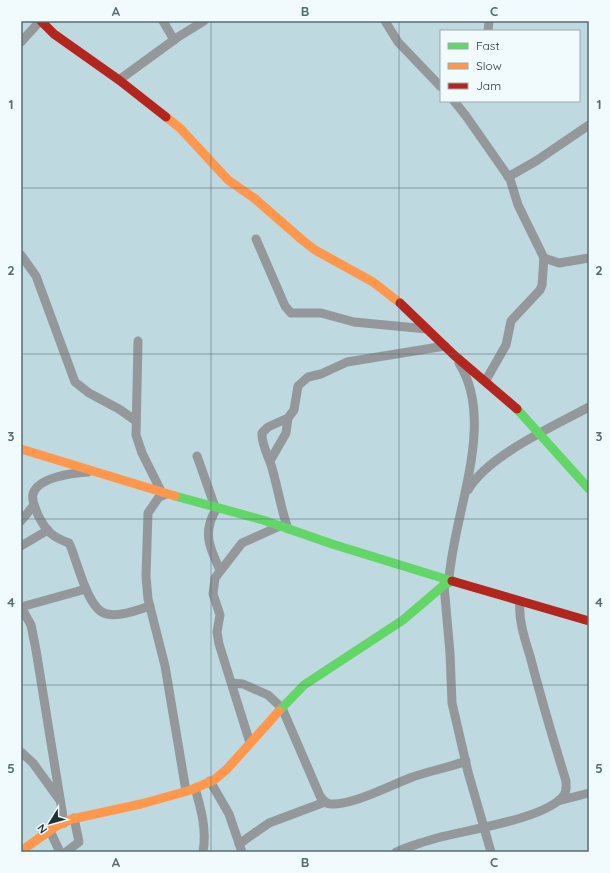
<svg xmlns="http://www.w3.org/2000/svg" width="610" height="873" font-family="Quicksand,sans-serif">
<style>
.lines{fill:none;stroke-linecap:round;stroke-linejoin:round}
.street{stroke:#94989b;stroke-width:9}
.fast{stroke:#63d668;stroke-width:9}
.slow{stroke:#ff974d;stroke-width:9}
.jam{stroke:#b3261e;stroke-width:9}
.grid{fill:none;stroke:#556c72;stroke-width:1;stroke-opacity:0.55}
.neatline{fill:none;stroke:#556c72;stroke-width:1.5}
.grid-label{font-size:13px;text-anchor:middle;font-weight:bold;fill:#556c72}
</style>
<rect width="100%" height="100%" fill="#bed9e0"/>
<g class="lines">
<!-- street -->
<g class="street">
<polyline points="163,21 174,40"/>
<polyline points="385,21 398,42 441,87"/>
<polyline points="488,31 489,21"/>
<polyline points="21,42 40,21"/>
<polyline points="119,80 178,37 204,21"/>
<polyline points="454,101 466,116 510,179 518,205 544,258 542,285 540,290 511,321 506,345 486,380"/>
<polyline points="508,177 536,161 589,125"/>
<polyline points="256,239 285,306 291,313 321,313 354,322 427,329"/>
<polyline points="21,255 36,276 75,382 89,393 119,409 136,421"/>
<polyline points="544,258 559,263 589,258"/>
<polyline points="138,341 136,435 142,453 162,493"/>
<polyline points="197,456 215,507"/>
<polyline points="270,461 286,433 288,418"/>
<path d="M88,472C73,473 38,477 33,494C31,501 36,509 38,515C46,531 52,537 69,543C77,558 87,611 107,614C120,617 138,610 150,606"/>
<path d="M468,490C487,456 554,426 589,407"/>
<polyline points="166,494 159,497 148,513 146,576 148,599 165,666 186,791"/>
<path d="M217,508C202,531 209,547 220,570"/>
<polyline points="21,521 34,505"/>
<path d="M288,529C281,509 278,489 272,468C269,457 261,444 262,433L268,427L288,418L294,410L298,386L308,377L321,374L347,362L445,346"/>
<polyline points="21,546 48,530"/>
<path d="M449,580C453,514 497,423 459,363"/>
<polyline points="444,585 450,653 452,703 468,772 491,852"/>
<polyline points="21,607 31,625 36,650 64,823"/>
<polyline points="21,607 86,589"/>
<path d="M232,683L243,684L268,695L282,708L320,796C323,800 326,804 331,804C353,805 389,786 410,778C428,771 448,768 466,761"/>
<polyline points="250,743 219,644 217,632 220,615 213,594 215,578 242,543 280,526"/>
<polyline points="21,752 33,763 59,799"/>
<polyline points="210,781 229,814 242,852"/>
<path d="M195,788C201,809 207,830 203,852"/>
<polyline points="558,801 589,793"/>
<polyline points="50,831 60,852"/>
<polyline points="239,844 269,823 325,802"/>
<polyline points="66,852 79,842 74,818"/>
<path d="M396,852C409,846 423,842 437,838C465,830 547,819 564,795C567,791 566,786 566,781C553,739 541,698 530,656C525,640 518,619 520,602"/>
</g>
<!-- fast -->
<g class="fast">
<polyline points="517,409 589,489"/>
<polyline points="175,496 263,520 332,544 452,581"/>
<polyline points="279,711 304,685 403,620 444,585 453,581"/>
</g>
<!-- slow -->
<g class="slow">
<polyline points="166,117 180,128 228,180 254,198 301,239 315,250 373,282 400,303"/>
<polyline points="21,449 175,496"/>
<polyline points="21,851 55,827 72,819 141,804 191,790 214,780 227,769 279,711"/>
</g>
<!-- jam -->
<g class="jam">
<polyline points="41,21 54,34 119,80 166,117"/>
<polyline points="400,303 454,355 517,409"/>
<polyline points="452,581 589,621"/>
</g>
</g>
<!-- grid -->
<path class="grid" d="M211,21V852M399,21V852M21,188H589M21,354H589M21,519H589M21,685H589"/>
<!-- border -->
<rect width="610" height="873" fill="none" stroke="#f1fafd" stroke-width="44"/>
<!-- legend -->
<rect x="440" y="30" width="140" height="72" fill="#f1fafd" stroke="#9caaad"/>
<rect x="448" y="43" width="20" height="6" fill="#63d668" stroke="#9caaad"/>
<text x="476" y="50" font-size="12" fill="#1d3136">Fast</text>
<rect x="448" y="63" width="20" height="6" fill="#ff974d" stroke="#9caaad"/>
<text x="476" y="70" font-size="12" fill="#1d3136">Slow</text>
<rect x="448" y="83" width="20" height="6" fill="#b3261e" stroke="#9caaad"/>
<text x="476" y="90" font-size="12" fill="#1d3136">Jam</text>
<!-- north arrow -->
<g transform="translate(50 823) rotate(233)" stroke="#f1fafd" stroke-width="3" paint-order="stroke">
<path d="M0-3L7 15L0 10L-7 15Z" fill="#1d3136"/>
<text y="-6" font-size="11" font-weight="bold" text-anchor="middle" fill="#1d3136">N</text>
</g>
<rect x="22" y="22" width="566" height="829" class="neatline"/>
<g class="grid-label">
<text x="116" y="16">A</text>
<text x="305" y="16">B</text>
<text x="494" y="16">C</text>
<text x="11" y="109">1</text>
<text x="599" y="109">1</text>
<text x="11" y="275">2</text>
<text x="599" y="275">2</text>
<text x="11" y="441">3</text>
<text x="599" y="441">3</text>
<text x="11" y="607">4</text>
<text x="599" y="607">4</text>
<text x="11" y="773">5</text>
<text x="599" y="773">5</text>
<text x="116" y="867">A</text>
<text x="305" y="867">B</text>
<text x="494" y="867">C</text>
</g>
</svg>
